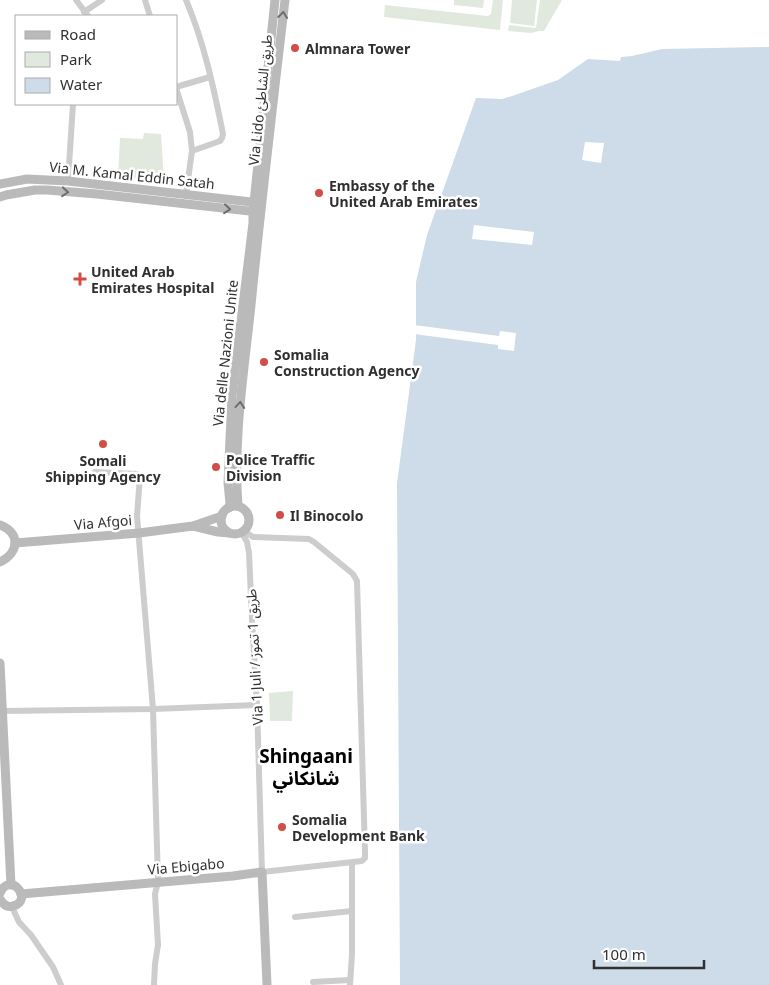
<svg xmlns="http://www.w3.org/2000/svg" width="769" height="985" font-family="'Noto Sans','Noto Sans Arabic',sans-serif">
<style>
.green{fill:#e1e8dd}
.water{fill:#cedbe8}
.pier{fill:#fff}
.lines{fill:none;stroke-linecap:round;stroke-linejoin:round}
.street{stroke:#cdcdcd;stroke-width:6}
.secondary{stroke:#bababa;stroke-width:9}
.oneway{stroke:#6e6e6e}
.poi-dot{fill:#d04d49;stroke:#fff;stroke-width:2}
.labels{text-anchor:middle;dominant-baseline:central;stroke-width:5;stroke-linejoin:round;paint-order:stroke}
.poi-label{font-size:14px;font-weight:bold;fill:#303030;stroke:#fff;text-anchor:start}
.street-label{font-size:14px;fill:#303030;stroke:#fff}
.district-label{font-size:19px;font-weight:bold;fill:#000;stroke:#fff}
</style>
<rect width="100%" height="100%" fill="#fff"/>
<!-- green -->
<g class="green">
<polygon points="454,0 484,0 483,8 454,5"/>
<polygon points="493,0 503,0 500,30 384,17 385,5 488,16 491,14"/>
<polygon points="512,0 537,0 534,26 510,23"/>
<polygon points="540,0 562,0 544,31 539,31 531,33 508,31 509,25 536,28"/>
<polygon points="144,133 161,134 164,181 118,176 120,138 143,139"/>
<polygon points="293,691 292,721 270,721 269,693"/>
</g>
<!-- water -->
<polygon class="water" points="769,47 769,985 400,985 397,483 416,340 416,282 427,235 476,98 502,99 512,96 558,80 588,59 620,61 621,57 632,56 662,49"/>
<!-- pier -->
<g class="pier">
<polygon points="585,142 604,143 601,163 582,160"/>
<polygon points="474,225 534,232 532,245 472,239"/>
<polygon points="414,325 499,336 500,331 516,333 514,351 498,349 498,345 414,334"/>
</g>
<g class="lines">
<!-- street -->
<g class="street">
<polyline points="76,0 88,16"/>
<polyline points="145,0 150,16"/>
<path d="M186,0C204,42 214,89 223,134L222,138L220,141L192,151"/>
<polyline points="84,12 102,0"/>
<polyline points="176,87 210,77"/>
<polyline points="176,88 190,132 192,151 186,194"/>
<polyline points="68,181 73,104"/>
<polyline points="95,472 137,474 140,476 137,516 153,709 158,882 155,894 158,945 155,964 154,985"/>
<polyline points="242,533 247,542 249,553 252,620 257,705 262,872 362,861 365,858 365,853 357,581 353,574 314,542 309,539 253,537 244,531"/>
<polyline points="2,711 153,709 257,705"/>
<polyline points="12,907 19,922 31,935 53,967 61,985"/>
<polyline points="295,917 352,911"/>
<polyline points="313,982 350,980"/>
<polyline points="350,985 352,954 352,863"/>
</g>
<!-- secondary -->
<g class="secondary">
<polyline points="0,184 27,179 68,181 260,203"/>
<polyline points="0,197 6,195 35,190 47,190 97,194 258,212"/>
<circle cx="235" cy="520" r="14"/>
<path d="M238,506C233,439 244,372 251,305C261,204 273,102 285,0"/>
<polyline points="229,508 230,503 228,483 232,395 253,223 253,212 275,0"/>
<path d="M0,525C21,533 19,553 0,562"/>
<polyline points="193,526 218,532 229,533"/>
<polyline points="15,543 139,533 193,526 222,516"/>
<polyline points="0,663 11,885"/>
<path d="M0,893C11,870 34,901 13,906C7,908 3,904 0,899"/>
<polyline points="21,894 233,876 262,872 267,985"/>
</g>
</g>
<!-- one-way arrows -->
<defs><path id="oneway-chevron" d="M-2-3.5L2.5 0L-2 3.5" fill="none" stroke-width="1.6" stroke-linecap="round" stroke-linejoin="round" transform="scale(1.25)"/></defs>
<g class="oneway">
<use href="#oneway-chevron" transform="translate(283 15) rotate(-83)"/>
<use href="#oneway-chevron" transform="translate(65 192) rotate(5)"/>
<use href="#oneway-chevron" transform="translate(227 209) rotate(6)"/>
<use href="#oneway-chevron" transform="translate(240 405) rotate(-85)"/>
</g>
<!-- markers -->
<g class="poi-dot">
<circle cx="295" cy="48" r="5"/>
<circle cx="319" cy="193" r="5"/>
<path d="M77.5 271.5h5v5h5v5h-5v5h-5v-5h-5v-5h5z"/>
<circle cx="264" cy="362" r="5"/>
<circle cx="103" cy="444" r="5"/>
<circle cx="216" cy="467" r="5"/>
<circle cx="280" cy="515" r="5"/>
<circle cx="282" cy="827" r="5"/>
</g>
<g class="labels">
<!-- poi labels -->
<g class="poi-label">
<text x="305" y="48">Almnara Tower</text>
<text x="329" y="185">Embassy of the<tspan x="329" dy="16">United Arab Emirates</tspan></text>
<text x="91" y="271">United Arab<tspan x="91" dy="16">Emirates Hospital</tspan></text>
<text x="274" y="354">Somalia<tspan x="274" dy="16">Construction Agency</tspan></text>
<text x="226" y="459">Police Traffic<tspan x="226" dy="16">Division</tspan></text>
<text x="103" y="460" text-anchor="middle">Somali<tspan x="103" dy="16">Shipping Agency</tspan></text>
<text x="290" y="515">Il Binocolo</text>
<text x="292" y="819">Somalia<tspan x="292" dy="16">Development Bank</tspan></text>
</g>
<!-- street labels -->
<g class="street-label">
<text transform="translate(260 100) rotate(-84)">Via Lido طريق الشاطئ</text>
<text transform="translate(132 175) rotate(6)">Via M. Kamal Eddin Satah</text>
<text transform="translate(225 353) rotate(-84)">Via delle Nazioni Unite</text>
<text transform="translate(103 522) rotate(-5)">Via Afgoi</text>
<text transform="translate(254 657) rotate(-93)">Via 1 Juli / طريق 1 تموز</text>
<text transform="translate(186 866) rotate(-5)">Via Ebigabo</text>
</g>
<!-- district labels -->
<g class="district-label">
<text x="306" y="756">Shingaani<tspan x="306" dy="22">شانكاني</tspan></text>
</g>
</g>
<!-- legend -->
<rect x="15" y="15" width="162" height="90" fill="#ffffff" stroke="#acacac"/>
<rect x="25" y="31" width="25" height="8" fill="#bababa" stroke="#acacac"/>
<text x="60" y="40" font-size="15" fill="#303030">Road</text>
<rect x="25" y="52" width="25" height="15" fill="#e1e8dd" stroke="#acacac"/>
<text x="60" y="65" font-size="15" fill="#303030">Park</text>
<rect x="25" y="78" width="25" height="15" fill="#cedbe8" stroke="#acacac"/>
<text x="60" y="90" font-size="15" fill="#303030">Water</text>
<!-- scale -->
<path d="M594 960v8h110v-8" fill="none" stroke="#303030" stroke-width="2.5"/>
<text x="602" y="960" font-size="15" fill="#303030" stroke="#ffffff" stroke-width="4" paint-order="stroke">100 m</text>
</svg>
